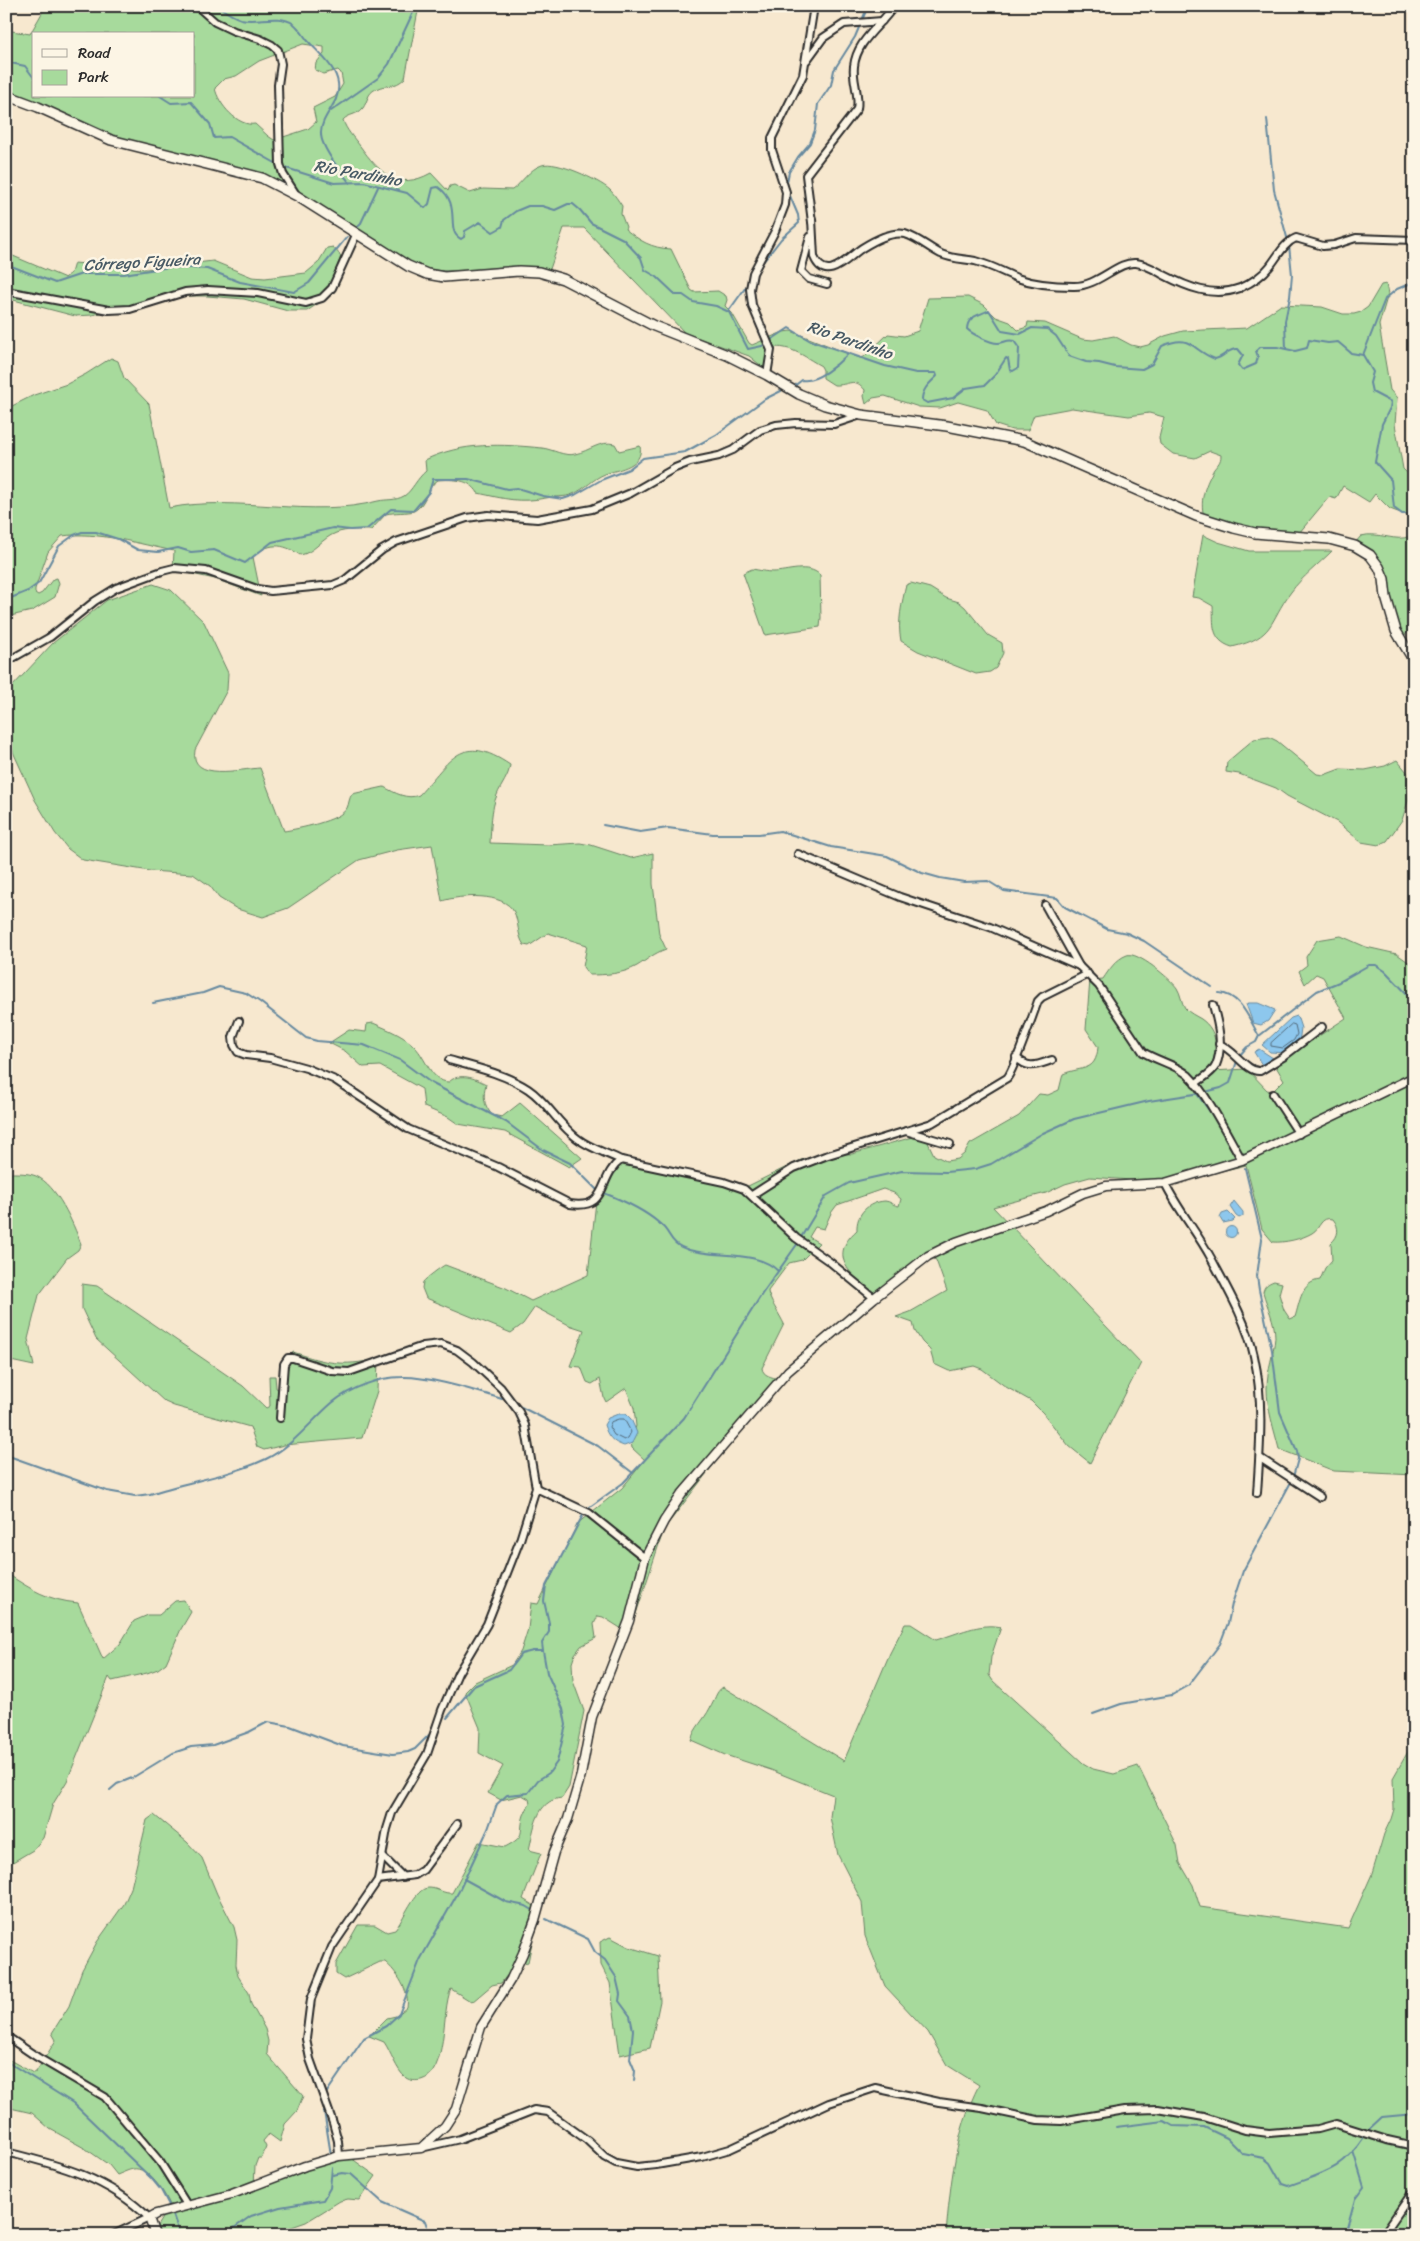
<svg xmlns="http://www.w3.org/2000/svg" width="1420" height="2241" font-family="Sriracha,sans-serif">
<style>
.green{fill:#a7da9c;stroke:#698264;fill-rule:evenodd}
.water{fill:#8dc7ed;stroke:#66899f}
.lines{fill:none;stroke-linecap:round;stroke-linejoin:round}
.shore{stroke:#526979;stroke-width:1}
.stream{stroke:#66899f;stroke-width:2}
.minor-casing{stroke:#2b2b2b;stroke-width:10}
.tertiary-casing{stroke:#2b2b2b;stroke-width:11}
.secondary-casing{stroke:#2b2b2b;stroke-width:12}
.minor{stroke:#fcf5e5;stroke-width:6}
.tertiary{stroke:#fcf5e5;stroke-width:8}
.secondary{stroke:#fcf5e5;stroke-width:9}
.labels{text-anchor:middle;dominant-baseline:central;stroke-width:5;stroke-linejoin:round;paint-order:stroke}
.water-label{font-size:16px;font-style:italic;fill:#485a65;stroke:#fcf5e5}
</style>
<rect width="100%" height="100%" fill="#f7e8cf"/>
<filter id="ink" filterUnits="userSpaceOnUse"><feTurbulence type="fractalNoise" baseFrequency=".02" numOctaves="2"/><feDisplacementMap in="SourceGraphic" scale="10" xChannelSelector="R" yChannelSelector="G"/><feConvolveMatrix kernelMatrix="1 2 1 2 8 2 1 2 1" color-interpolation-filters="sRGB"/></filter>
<g filter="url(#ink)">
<!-- green -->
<g class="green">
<path d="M46,6H419L405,78C394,89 388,83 376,89C367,93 368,101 363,108C358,115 348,114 343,120C346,130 354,138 360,146C379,172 397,192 431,173L448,191L450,186L454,185L470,193L483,189L512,190C522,183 529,169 542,165C556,160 599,180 610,190C615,195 618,200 622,206L621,214L626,227L625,229C640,241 651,248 671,249L691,290L694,292L718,291L726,296L727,300L725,306L732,313L749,343L752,345L783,332L791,331L860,358L864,357L888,334L904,336L918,331L928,298L968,297L984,305L996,317L1010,322L1018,330L1027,327L1028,322L1045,323L1082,339L1093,340L1114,336L1131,345L1140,347L1148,345L1165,336L1183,331L1247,328L1281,305L1322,307L1343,314H1354L1361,312L1368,307L1381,285L1386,284L1388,294L1379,325L1390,390L1397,398L1395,424L1403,469L1408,474L1414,475V518L1390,509L1375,494L1369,502L1343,486L1336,499L1329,497L1299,533L1244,528L1204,516C1199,500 1206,483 1214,469C1218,464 1221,462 1221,455L1210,451L1195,458L1173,454L1160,444L1159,438L1164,417L1149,413L1129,416L1072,408L1034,415L1028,430H1012L996,425L987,410L958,402L940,408L919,407L885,396L873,398L866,404L864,396L865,390C854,376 849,386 834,385L823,378V370L821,366C805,357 786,342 768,349V360L764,368L749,356L685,333L584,228H564L550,269C533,271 514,267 496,268C468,269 440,276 413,264L264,175L185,154L137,144L109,136L6,91V30L30,34ZM34,34H194V96H34ZM303,44L324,47V54L316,63L315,70L323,74L338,70L341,73L343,84L335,97L313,108L316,122L308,129L274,140L268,136L255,124C238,127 218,104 215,88L224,79L236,76L259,61Z"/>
<polygon points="333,247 341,256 332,281 322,297 322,301 307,311 288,311 244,299 207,296 175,296 92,315 75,316 6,298 6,253 65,278 71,273 74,263 146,269 213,261 252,277 265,278 306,273 318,263 327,248"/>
<path d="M111,358L118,361L124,378L149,404L169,508C238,494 310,519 378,501C387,499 395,501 404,496C412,491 417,478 426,471L425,460C462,442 502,444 542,448C552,449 565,457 575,454C590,451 600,440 615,444L619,451L640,446C644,466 619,469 605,474C594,478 585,489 573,494C564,498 556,496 546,498C519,503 505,499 478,493C470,479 453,479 438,480C427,486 427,504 414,511C408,513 394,512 386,514L371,530C360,530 346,529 336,533C322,538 314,553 300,555C283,543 268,542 253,557L261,596L215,579L173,570L174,551C139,544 98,531 62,536L48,552L35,589V593L38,595L42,593L53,579L57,578L59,583L55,597L32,611L6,617V409L34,395L67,384L86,374Z"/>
<path d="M1414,529V626L1401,639L1397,630L1387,582L1355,543L1361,536C1378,531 1397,543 1410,536Z"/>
<path d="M1203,535L1218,542L1249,551H1332C1319,564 1302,577 1291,592C1268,622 1276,637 1232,647C1210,640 1214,623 1213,606L1199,598L1192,597Z"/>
<path d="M752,569C759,570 766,572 773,572C787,572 808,563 820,575L821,618L820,627L765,635L743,573Z"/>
<path d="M911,583L930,588L946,598L959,602L965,607L988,635L1002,643L1003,653L996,668L990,672L976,674L918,651L901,641C897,622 902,603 906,585Z"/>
<path d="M153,584L171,590L204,622L228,673L227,690L195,750C189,782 242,769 260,768L284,831C297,829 340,821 347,808C349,804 349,798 352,794L384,787C395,793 407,800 419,795C451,760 461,732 510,765C509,776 501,785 497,795C491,809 491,827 490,843L548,845L580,843L591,845L631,858L653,853V884L659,934L666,949C654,953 647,960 637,966C623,974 605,975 589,975L583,967L587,945L548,933L529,946L524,945C517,935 519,922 514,912C504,892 460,895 442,901L432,845L397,850L359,860L288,908L263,917L237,909L219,898L210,886L193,874L150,871L83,860L68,849L55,833L35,800L14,754L6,733V699L11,688L53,643L107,600Z"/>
<polygon points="1269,737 1277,741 1317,774 1324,775 1340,769 1365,770 1385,766 1397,760 1407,772 1408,801 1402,820 1387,841 1379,845 1361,842 1337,822 1287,796 1276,788 1239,774 1226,772 1227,762 1254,739"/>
<path d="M1341,936L1366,947L1397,954L1414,966V1475L1334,1471L1279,1449C1274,1429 1267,1409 1267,1388C1267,1369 1274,1354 1275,1337C1275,1321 1267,1307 1263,1292C1264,1286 1268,1283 1274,1281L1282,1283L1279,1294L1284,1310L1290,1319L1295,1317C1300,1302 1301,1282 1320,1280L1325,1268L1332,1260L1331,1243C1339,1236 1340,1228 1333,1219C1320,1216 1321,1228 1312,1233C1302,1239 1284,1243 1273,1242L1262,1229L1246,1165L1172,1183L1090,1177L1065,1184L1046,1193L993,1207L1141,1363L1090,1463L1069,1446L1043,1413L1031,1401L1006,1387L982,1369L974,1366L949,1371L934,1364L930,1350L922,1342L915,1331L913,1323L896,1317L910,1312L947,1291L936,1260L932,1258L928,1259L879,1298C856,1278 824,1259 857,1230C856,1214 868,1202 885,1201C890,1201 894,1206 899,1206L901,1199L894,1193L883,1189L837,1205L831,1213L824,1229L815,1227L809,1237L819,1243L802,1260L789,1263L768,1291C768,1298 780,1315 784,1324L762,1368C763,1376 772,1377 779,1379L664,1529L632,1626L622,1629L603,1617L598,1616L594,1624L596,1638L581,1646L575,1654L572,1663L573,1681L584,1711L569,1787L562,1798C536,1800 534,1829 529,1850L541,1853L523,1899L539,1909L528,1962L515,1965L501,1983L492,1985L472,2002L451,1989C441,2011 448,2074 421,2080C416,2081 411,2081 406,2078C396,2070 391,2052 384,2042L369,2036L387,2018L396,2016L407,2007C410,1992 397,1972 385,1962H380L344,1979L336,1974V1964L358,1925H375L387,1932L395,1930C403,1921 415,1887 429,1888C437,1888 444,1894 452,1893L479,1842L505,1847C528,1835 518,1833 524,1815C526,1811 528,1807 530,1804L529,1799L522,1795L501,1800L488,1793L503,1766L479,1753L480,1728L465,1692L475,1682L512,1665L521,1651L528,1629L531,1603L538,1604L578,1523L622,1488L645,1460L632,1448L631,1442L636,1426L634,1408L626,1388L606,1402L604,1398L600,1379L592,1384L587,1382L581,1367L570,1366L584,1330L569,1325L535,1307L523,1324L511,1333L426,1298L422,1288L423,1282C425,1279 442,1266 445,1265L506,1288L531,1301L588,1275L596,1201L607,1179L621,1164L660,1168L746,1187L801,1160L818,1155L829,1153L852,1154L924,1134L934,1155L946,1161L958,1159L965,1153L970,1144L1019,1116L1039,1094L1048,1095L1059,1090L1063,1074C1082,1066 1096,1073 1098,1047L1086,1029L1090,980L1103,979C1109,970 1116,959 1127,955C1137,951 1171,979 1177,988C1181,994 1181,1002 1185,1008C1189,1013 1196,1016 1201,1019C1218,1031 1218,1049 1211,1066L1213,1071L1247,1069L1267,1090L1273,1091L1284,1080L1275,1065L1346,1018L1323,977L1316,974L1305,984L1299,971L1307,965L1306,957L1317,940Z"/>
<path d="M373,1023C387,1029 405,1036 415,1047C426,1058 431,1082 449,1082C459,1072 475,1078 486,1084C483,1096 483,1104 492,1115L502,1117L520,1103L582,1158L569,1167L505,1132L458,1124L448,1117L424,1107L422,1089L380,1066L363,1067L345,1051L329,1043L349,1030L366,1032L367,1024Z"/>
<path d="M12,1173C20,1173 28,1173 36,1176C57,1185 73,1223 81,1244L78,1250L67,1258L39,1295L28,1339L34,1366L6,1360V1175Z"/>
<path d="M82,1284L97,1286L122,1303L243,1386L266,1408L270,1406L269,1376H275L276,1388L281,1390L293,1352C327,1363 341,1367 378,1359L377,1391L362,1438L284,1445L264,1450L257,1447L250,1427L174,1406L165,1402L96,1339L82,1309Z"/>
<path d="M6,1573C32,1590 47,1600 78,1603L103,1659L120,1644L134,1621L148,1615H159L175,1601L184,1600L191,1612L181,1629L166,1663L158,1669L147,1673L112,1681L109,1677L67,1781L53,1804L43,1838L33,1850L6,1866Z"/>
<path d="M905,1624H911L936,1640C957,1634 980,1622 1001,1627L991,1657L989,1675L993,1681L1083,1763L1093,1769L1114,1774L1138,1766L1177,1845L1180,1863L1193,1885L1200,1907L1348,1928L1372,1874L1384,1834L1391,1819L1394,1809L1393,1778L1414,1741V2235H946C950,2186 956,2129 979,2085L947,2065L928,2032L885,1986L865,1936L862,1902L838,1855L830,1817L833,1795L771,1770L725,1755L691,1740C695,1727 704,1720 710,1708C715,1701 715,1692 723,1687L844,1761L890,1653Z"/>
<path d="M154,1815L187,1842L202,1858L217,1894L234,1927L237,1940L236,1965L238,1976L249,1993L251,2004L265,2029L268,2041L267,2054L303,2096L297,2111L285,2124L280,2142L269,2134L263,2141L266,2147L262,2158H258L255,2166L254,2187L345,2157L351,2158L376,2176L359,2200L348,2199L340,2201L306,2222L286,2229L278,2235H161L157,2226L170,2205C165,2193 148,2166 133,2169C128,2170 122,2173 117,2175L109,2165L86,2149L50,2129L32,2113L6,2107V2058L33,2073L36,2072L56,2040L52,2033L69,2006L82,1970L97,1942L124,1904L131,1888L147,1820Z"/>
<polygon points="610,1937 629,1947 658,1956 660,2001 650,2048 620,2055 610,1983 601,1965 600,1942"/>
</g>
<!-- water -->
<g class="water">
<polygon points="1249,1003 1258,1003 1275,1010 1268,1021 1261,1025 1253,1023 1246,1004"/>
<polygon points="1297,1016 1301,1028 1299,1043 1285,1053 1270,1052 1262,1045 1291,1018"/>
<polygon points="1259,1049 1273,1058 1273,1060 1262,1065 1254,1052"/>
<polygon points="1234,1201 1243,1212 1243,1216 1239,1218 1236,1216 1230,1207"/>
<polygon points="1228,1212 1235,1219 1233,1221 1223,1223 1220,1218 1222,1214"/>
<circle cx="1231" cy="1232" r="5.5"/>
<path d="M618,1414H626L631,1419L637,1433L632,1443L624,1446C612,1442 608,1437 604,1425L608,1418Z"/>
</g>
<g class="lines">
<!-- shore -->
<g class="shore">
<polygon points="1292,1024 1295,1025 1297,1034 1294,1040 1283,1048 1271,1046 1271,1043"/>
<polygon points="619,1419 624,1419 631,1432 628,1438 624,1440 614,1435 609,1427 611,1422"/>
</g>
<!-- stream -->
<g class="stream">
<path d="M218,6C225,11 233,17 241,19C259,23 277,13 294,24C300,29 303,35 308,41C322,57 346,74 336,99C331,110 320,122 321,134C321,147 342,174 350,183"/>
<polyline points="6,62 25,66 34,78"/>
<polyline points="160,96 171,103 191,102 210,124 214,138 229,137 279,165"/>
<polyline points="331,111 378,78 389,64 416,6"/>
<polyline points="1267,119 1274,190 1288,241"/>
<path d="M283,167L334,183L364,182L407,193L425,208L429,204L433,188L438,187C463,204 444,231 461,239L464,237L465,231L480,222L493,232L502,227L504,220L516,211L528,206H542L555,210L568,204H573L580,210L591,223L623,239L641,258L645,270L657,277L676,295H683L693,302L716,306L729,312L748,349L762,346L789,328L809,340L885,366L916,373H936L937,376C930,383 922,389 922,400L927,403L953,398L966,388L985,385L995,375L1006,358L1008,359L1010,370L1013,371L1018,368L1019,348L1014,341C1007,339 1004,343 998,343C990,343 972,334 967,329C968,315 979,316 989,310L1002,331L1020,334L1032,328L1047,329L1056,336L1069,356L1086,362L1099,363L1115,367L1142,369L1152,364L1162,346C1192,333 1191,350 1215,359C1225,357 1228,348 1238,349L1243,355L1238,365L1242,370L1256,364L1258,357L1256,351L1260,347H1277L1295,351L1307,348L1309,340L1328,343L1338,342L1351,353L1363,355L1373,372L1370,383L1372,392L1391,402L1390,408L1382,424L1375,462L1391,480L1394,508L1402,514H1414"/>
<polyline points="356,228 360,225 378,187"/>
<polyline points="6,264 55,283 82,274 123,274 170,267 191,268 207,269 240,282 294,292 309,283 347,237"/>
<polyline points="760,266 781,239 799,223 798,215 790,196 787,182 789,172 798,157 810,143 815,130 818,104 831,85 834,70 855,37 868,6"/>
<polyline points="728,312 748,284"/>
<polyline points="1286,349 1285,321 1290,297 1292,275 1289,245"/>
<polyline points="1363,355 1385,299 1397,289 1414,282"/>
<path d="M793,387L802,380C816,383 838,364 848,354"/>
<polyline points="6,600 28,591 39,583 59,546 74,535 82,532 96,532 118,539 138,550 158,552 178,548 191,552 214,550 245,563 272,542 333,528 350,530 367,529 391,509 414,510 429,492 433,479 468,479 507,489 517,488 543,496 563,499 575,495 601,480 629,469 643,458 685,452 716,435 765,399 781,391"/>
<polyline points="603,825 640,832 668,828 713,834 759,834 780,831 831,847 887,856 922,873 940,878 964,882 988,881 1004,891 1057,898 1065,907 1107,929 1127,933 1144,941 1212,987"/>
<path d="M1219,993C1241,994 1250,1021 1259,1036"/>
<polyline points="153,1003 203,993 219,987 246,993 260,1002 306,1038 317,1041 364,1045 400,1060 431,1083 506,1122 543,1150 570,1163 598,1191"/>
<polyline points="1259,1036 1317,991 1339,982 1369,965 1376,965 1385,971 1414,1001"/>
<polyline points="1239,1056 1247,1047 1256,1042 1259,1036"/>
<polyline points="1205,1092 1221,1088 1230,1083 1237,1061"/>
<polyline points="1197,1094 1216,1120"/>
<polyline points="1245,1168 1262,1239 1257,1276 1259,1290 1272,1350 1280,1412 1297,1451 1298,1459 1293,1477"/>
<path d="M604,1193C622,1200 644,1210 659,1223C673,1234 667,1243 689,1250C716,1258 757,1250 778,1271"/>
<polyline points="800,1239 826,1196 849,1183 902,1171 946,1172 975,1169 991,1164 1043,1133 1074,1119 1149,1101 1201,1093"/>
<polyline points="517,1405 598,1446 633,1473"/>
<path d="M6,1455L107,1491L135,1496L150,1494C188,1481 230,1476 266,1459C292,1447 310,1422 332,1403C350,1388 379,1377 402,1377C427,1376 477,1391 502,1399"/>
<polyline points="587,1509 623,1483 684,1418 762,1294 798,1243"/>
<polyline points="1093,1714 1121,1704 1172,1695 1188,1686 1220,1644 1228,1623 1232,1604 1243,1571 1291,1482"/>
<polyline points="447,1718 474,1686 509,1670 521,1654 533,1651 543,1651"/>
<polyline points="110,1790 117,1784 132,1778 173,1753 191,1747 213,1745 249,1732 268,1722 290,1726 343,1746 393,1754 408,1752 415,1749 431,1733"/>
<polyline points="464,1879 506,1902 526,1906 536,1912"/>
<polyline points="546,1919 588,1939 595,1952 605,1960 616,1977 620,1994 619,2001 630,2016 633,2030 630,2059 635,2071 634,2081"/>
<polyline points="6,2061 73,2103 152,2179 161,2190 170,2207"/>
<polyline points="325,2095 364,2038 386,2026 399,2014 420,1960 459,1891 488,1829 497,1804 507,1795 528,1793 538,1780 549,1773 557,1762 566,1725 563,1709 547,1673 543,1651 542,1643 549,1632 549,1623 544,1601 546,1586 584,1513"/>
<polyline points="324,2111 331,2155"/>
<path d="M1116,2127L1164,2121L1173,2126L1204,2127L1227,2138L1243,2154L1264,2158L1270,2163L1282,2184L1288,2186C1322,2173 1342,2171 1364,2137"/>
<polyline points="1368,2130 1382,2117 1414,2114"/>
<polyline points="333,2175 342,2173 351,2174 382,2202 425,2221 430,2235"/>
<polyline points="172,2212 180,2235"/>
<polyline points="224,2235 251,2216 280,2207 323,2200 330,2188 332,2168"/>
<polyline points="1345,2235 1355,2199 1364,2187 1353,2151"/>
</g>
<!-- minor casing -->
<g class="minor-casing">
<g id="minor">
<polyline points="197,6 215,22 234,31 260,39 272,45 278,50 281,64 278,85 280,164 283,174 297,196"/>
<polyline points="807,60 823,38 844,24 882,21"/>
<path d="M812,219L814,257C826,285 848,257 862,248C873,241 891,231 905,234C918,238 929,248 941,254C952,259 964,259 975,261C990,265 1003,272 1017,278C1034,284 1055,286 1073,286C1098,287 1117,261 1136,263C1146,264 1155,270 1164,275C1187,287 1213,298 1240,288C1251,283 1263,275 1270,266C1278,256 1284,243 1296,238L1323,246L1334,245L1356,238L1414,240"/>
<path d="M812,222L806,175L857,109C860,95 852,81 854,66C857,40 880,27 894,6"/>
<polyline points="810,237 801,271 809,279 827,284"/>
<polyline points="6,291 109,310 130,309 185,292 208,290 258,293 306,303 322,298 332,288 356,235"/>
<polyline points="767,375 771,350 752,305 750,289 753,273 775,231 785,205 786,192 772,150 772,138 803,75 814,6"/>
<polyline points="6,662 50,637 95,601 116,588 162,571 174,568 206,571 257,589 271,591 333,585 345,580 382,550 396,542 467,518 488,515 537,519 592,509 631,493 675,468 690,462 719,456 733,450 760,430 776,425 796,423 834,424 861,415"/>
<path d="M798,854L900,897L990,927L1079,966L1099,986L1143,1052C1157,1061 1175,1064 1188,1075C1206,1092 1229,1138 1242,1160"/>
<polyline points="1045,905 1079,966"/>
<path d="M239,1021L233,1037L234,1045L238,1052L246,1055L270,1058L306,1068L335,1080L408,1129L498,1167L570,1204C610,1210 597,1177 621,1160L724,1182L744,1189L796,1238L830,1262L874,1298"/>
<path d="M1219,1044C1234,1049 1247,1073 1260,1071L1283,1057L1322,1027"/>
<path d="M1016,1057C1028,1070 1037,1065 1052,1060"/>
<path d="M449,1060C475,1067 505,1074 528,1089C546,1101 555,1119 571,1133C584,1146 604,1152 621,1160"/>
<path d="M1195,1084C1202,1078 1213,1073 1216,1065C1224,1046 1218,1023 1213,1005"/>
<polyline points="1273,1094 1299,1134"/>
<polyline points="906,1131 950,1144"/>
<path d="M1165,1183C1178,1210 1197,1232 1211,1258C1227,1288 1247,1322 1254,1356C1264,1401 1260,1447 1257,1493"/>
<path d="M752,1195L794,1168L825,1156L932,1123L1007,1078C1013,1072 1033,1015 1038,1001L1042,997L1088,974"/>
<polyline points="280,1418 284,1364 288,1358 293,1358 332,1371 349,1372 423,1346 441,1344 457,1350 473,1362 501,1388 519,1412 525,1425 536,1488 520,1540 487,1624 458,1673 442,1710 427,1754 392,1813 387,1829 378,1880 332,1947 311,1999 306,2039 310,2059 333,2123 338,2141 339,2156"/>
<polyline points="1260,1458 1320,1497"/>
<polyline points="536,1488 589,1513 645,1558"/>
<polyline points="383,1857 403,1877"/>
<polyline points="378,1880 415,1875 423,1870 457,1824"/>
<polyline points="6,2036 37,2057 105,2097 160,2162 187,2205"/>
<polyline points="421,2148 460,2139 534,2110 548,2112 587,2140 605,2157 616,2163 637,2167 656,2165 702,2157 730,2149 829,2103 875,2088 939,2102 982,2108 1038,2120 1061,2121 1125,2110 1158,2109 1204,2117 1245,2130 1269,2133 1318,2129 1336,2124 1387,2140 1414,2146"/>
<path d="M6,2152C59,2165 109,2178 149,2218L113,2235"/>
<polyline points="1383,2235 1414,2190"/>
</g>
</g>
<!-- tertiary casing -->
<g class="tertiary-casing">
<polyline id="tertiary" points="155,2235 149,2218 156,2214 232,2194 305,2166 339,2156 421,2148 445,2126 456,2109 481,2027 511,1979 523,1953 535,1920 554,1852 568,1819 581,1775 592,1717 629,1621 645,1558 664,1521 682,1494 788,1371 874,1298 928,1256 956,1242 1046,1211 1083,1193 1106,1186 1165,1183 1242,1160 1414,1077"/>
</g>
<!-- secondary casing -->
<g class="secondary-casing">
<polyline id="secondary" points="6,95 38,107 111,140 262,178 297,196 408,266 427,274 444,277 519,271 539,272 563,279 654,326 727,355 767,375 799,394 825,405 861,415 947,426 1024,441 1196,516 1234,528 1255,533 1329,539 1355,546 1370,555 1379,567 1384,579 1386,597 1396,631 1414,661"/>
</g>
<!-- minor -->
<use href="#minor" class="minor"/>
<!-- tertiary -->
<use href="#tertiary" class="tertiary"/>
<!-- secondary -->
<use href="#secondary" class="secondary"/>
</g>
</g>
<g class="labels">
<!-- water labels -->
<g class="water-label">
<text transform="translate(358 173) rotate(10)">Rio Pardinho</text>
<text transform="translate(142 262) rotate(-3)">Córrego Figueira</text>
<text transform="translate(850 340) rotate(19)">Rio Pardinho</text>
</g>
</g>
<!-- margin -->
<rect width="1420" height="2241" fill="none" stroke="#fcf5e5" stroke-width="25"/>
<rect x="12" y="12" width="1395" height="2216" fill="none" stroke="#2b2b2b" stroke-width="2" filter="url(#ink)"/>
<!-- legend -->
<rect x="32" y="32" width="162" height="65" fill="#fcf5e5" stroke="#a8a49b"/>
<rect x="42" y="49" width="25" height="8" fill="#fcf5e5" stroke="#a8a49b"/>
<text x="78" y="58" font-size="15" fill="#2b2b2b">Road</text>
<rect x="42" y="70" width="25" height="15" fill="#a7da9c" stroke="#a8a49b"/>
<text x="78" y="82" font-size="15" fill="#2b2b2b">Park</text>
</svg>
